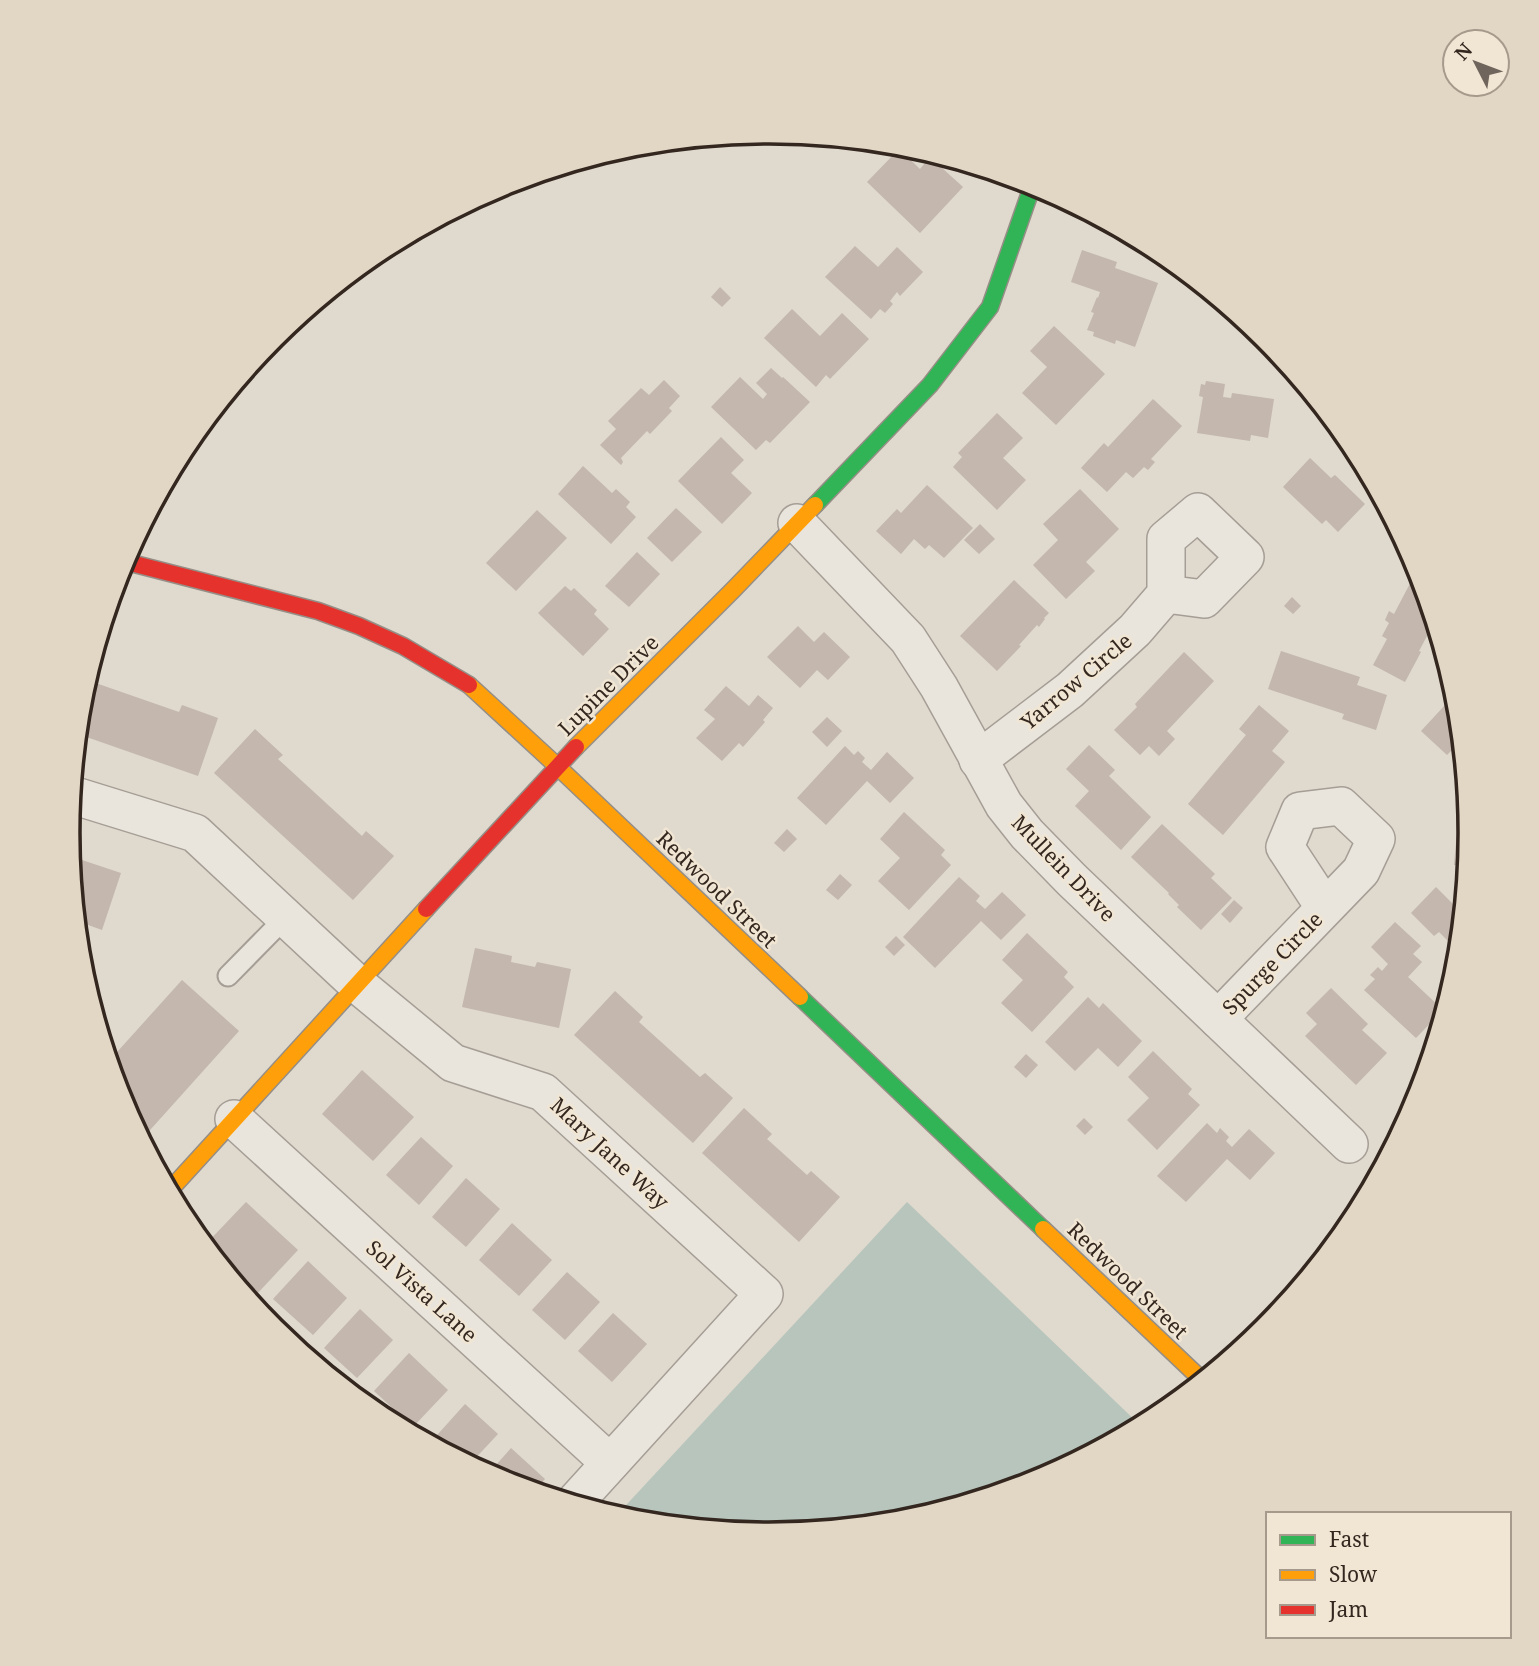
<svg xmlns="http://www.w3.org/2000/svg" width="1539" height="1666" font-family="'Noto Serif',serif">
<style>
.water{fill:#b7c5bc}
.building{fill:#c3b7ae}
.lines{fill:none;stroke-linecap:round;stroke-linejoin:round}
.lane-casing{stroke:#a59e96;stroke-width:23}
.street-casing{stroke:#a59e96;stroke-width:40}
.fast-casing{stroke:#958e86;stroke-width:19}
.slow-casing{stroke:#958e86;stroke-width:19}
.jam-casing{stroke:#958e86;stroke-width:19}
.lane{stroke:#e9e5dd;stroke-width:19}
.street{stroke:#e9e5dd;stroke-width:37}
.fast{stroke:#30b455;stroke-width:16}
.slow{stroke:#ff9f0a;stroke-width:16}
.jam{stroke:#e5322d;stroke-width:16}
.labels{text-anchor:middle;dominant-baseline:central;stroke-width:5;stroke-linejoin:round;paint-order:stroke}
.street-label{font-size:21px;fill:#33271f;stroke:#f1e6d3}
.rim{fill:none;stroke:#33271f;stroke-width:3.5}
</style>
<rect width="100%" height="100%" fill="#e0d9cd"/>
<!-- water -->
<polygon class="water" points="907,1202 1141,1426 1037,1481 906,1521 769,1534 632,1521 616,1516"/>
<!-- building -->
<g class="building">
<polygon points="899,149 920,169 930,157 963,187 920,233 867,182"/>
<polygon points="855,246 878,267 897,247 923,272 900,296 897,292 890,301 893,304 885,313 880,309 871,319 825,277"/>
<polygon points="1082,250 1117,262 1115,268 1158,283 1135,347 1116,340 1115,344 1093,336 1094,332 1087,330 1094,313 1091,312 1097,297 1098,298 1100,292 1071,282"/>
<polygon points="720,287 731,298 722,307 711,297"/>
<polygon points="792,309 820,336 842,313 869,339 830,379 826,375 816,387 764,338"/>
<polygon points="1054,326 1105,374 1056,425 1022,393 1047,367 1030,351"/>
<polygon points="771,368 782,378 783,377 810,402 770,443 766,440 756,450 711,407 740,377 763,399 767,394 756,383"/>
<polygon points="664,380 680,396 669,408 672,411 650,434 647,431 621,458 623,462 621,465 600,445 616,429 608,421 641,388 649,395"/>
<polygon points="1206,381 1225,384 1223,397 1231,398 1232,393 1274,399 1268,438 1251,435 1250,441 1197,433 1203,397 1199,396 1201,384 1205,385"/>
<polygon points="1153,399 1182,426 1151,459 1155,462 1148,470 1144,467 1133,478 1126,472 1107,492 1081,468 1104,443 1108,447"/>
<polygon points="997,413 1023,438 1003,458 1026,480 997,510 953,467 962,457 958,453"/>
<polygon points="721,437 744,460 731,473 752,493 722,524 678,481"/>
<polygon points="1310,458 1331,478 1335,475 1365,504 1338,532 1326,520 1322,524 1283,487"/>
<polygon points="583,466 612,493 616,489 630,502 626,507 636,517 611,544 558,494"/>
<polygon points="927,485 973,528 944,558 929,545 925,549 914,539 901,554 876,531 897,509 901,513"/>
<polygon points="1080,489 1119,529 1086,562 1095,571 1066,599 1033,565 1058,540 1043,524"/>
<polygon points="676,508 702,532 672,562 647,538"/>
<polygon points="537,510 567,538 516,591 486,563"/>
<polygon points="980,524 995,539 979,554 964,540"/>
<polygon points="637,552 660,574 629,607 605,586"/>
<polygon points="1415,574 1421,577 1435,621 1419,651 1421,652 1405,682 1373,665 1387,639 1382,636 1389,623 1385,620 1389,611 1394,614"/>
<polygon points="1014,580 1049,613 1044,618 1045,619 1039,627 1037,625 1019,645 1021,646 997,671 960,636"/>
<polygon points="565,586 571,591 574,588 597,610 594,614 609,629 583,656 538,613"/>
<polygon points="1292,597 1301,606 1293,614 1284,606"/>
<polygon points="798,626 814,642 824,632 850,657 828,680 817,670 800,688 767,657"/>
<polygon points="1281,651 1360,677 1357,685 1387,695 1376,730 1342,719 1344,714 1268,689"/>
<polygon points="1184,652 1214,681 1167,731 1175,739 1159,756 1149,746 1140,755 1114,730 1137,707 1135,704"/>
<polygon points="87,680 179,712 182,705 218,718 198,776 78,734 82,696"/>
<polygon points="726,686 749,706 758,695 773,708 763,720 765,722 743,747 739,743 722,761 696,738 715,719 704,710"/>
<polygon points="1446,704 1459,716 1464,763 1460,767 1453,761 1457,756 1451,751 1447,755 1421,731"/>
<polygon points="1259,705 1289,731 1272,751 1285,762 1223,835 1188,804 1246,735 1239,729"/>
<polygon points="827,717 842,731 827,747 812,732"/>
<polygon points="255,729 283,755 278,759 362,836 366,831 394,856 353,900 214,773"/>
<polygon points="1089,745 1115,770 1109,776 1151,817 1121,850 1075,806 1089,791 1066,769"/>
<polygon points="845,746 854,755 858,751 865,758 862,762 871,770 887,752 914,778 890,803 867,781 826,825 797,798"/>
<polygon points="904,812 945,850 941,855 951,865 909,910 878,881 900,858 880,839"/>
<polygon points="1162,824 1215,874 1211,878 1232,898 1201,930 1177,907 1179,905 1168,894 1169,893 1131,857"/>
<polygon points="787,829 797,839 784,852 774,843"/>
<polygon points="1457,831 1471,832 1468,866 1454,865"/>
<polygon points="70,856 121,873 102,930 77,921"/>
<polygon points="840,874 852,885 838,900 826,890"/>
<polygon points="959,877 980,896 976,901 985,909 1002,892 1026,915 1001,940 981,921 935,968 903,937"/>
<polygon points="1436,887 1456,907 1461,902 1456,898 1464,891 1465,892 1459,952 1439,932 1434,936 1411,913"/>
<polygon points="1234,900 1243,908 1230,923 1221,914"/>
<polygon points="1395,922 1421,946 1413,954 1422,962 1408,977 1443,1010 1416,1038 1364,990 1375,979 1370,975 1378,967 1382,971 1388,964 1371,947"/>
<polygon points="1027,933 1068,972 1064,977 1074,987 1032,1032 1001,1003 1023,980 1002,960"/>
<polygon points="896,936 905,945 894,956 885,947"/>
<polygon points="475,948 512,956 511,962 535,967 537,962 571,969 559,1028 462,1007"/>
<polygon points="1450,966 1457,972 1452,984 1442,975"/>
<polygon points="182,980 239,1031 142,1139 121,1101 109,1061"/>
<polygon points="1331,988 1368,1024 1362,1030 1387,1053 1356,1085 1305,1036 1317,1024 1306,1013"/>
<polygon points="615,991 643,1017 639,1022 700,1077 705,1073 733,1098 693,1143 574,1035"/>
<polygon points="1088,997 1099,1008 1103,1003 1142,1041 1118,1067 1098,1048 1075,1071 1045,1042"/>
<polygon points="1153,1051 1192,1089 1188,1094 1200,1105 1157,1150 1127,1120 1149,1098 1128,1077"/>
<polygon points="1026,1054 1038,1065 1026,1078 1014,1067"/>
<polygon points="362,1070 414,1117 373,1161 322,1114"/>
<polygon points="744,1108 772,1134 767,1139 807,1175 811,1171 840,1197 799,1242 702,1153"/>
<polygon points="1084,1118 1093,1127 1085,1135 1076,1126"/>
<polygon points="1207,1123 1217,1133 1220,1128 1229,1137 1226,1141 1232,1147 1249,1129 1275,1153 1250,1180 1227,1159 1186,1202 1157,1176"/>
<polygon points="421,1137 453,1166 419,1205 386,1175"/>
<polygon points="466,1178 500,1209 466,1247 432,1217"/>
<polygon points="246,1202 298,1250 256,1295 213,1255 205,1245"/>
<polygon points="512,1223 552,1260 519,1296 479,1260"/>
<polygon points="308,1261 347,1298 313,1335 273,1299"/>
<polygon points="567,1272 600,1302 565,1340 532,1310"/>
<polygon points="360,1309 393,1340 357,1378 324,1348"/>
<polygon points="613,1313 647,1344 612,1382 578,1351"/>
<polygon points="409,1353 448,1390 413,1427 374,1391"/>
<polygon points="465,1404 498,1434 470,1464 430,1443"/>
<polygon points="511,1448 545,1479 535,1491 501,1481 488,1474"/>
</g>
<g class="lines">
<!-- lane casing -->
<g class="lane-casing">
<polyline id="lane" points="228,976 285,918"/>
</g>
<!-- street casing -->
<g class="street-casing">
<g id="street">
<polyline points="797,523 908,639 939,687 1004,805 1027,834 1072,880 1349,1144"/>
<polyline points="978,760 1070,690 1135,630 1166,594 1204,599 1245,557 1198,512 1166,539 1166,594"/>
<polyline points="72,795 195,833 357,984 453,1063 543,1092 764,1294 574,1503"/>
<polyline points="1218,1019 1361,871 1376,839 1341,806 1300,811 1285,847 1325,908"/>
<polyline points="234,1119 610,1463"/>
</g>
</g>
<!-- fast casing -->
<g class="fast-casing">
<g id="fast">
<polyline points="815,505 930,385 990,307 1033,184"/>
<polyline points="800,997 1043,1229"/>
</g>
</g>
<!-- slow casing -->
<g class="slow-casing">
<g id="slow">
<polyline points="469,685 557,766 800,997"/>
<polyline points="576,747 733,590 815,505"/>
<polyline points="169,1191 426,909"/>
<polyline points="1043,1229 1202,1380"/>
</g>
</g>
<!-- jam casing -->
<g class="jam-casing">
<g id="jam">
<polyline points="123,561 318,611 359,626 403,646 469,685"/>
<polyline points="426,909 576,747"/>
</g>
</g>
<!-- lane -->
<use href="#lane" class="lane"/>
<!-- street -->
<use href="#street" class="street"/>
<!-- fast -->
<use href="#fast" class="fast"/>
<!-- slow -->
<use href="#slow" class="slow"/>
<!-- jam -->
<use href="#jam" class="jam"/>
</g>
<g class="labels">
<!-- street labels -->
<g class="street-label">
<text transform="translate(1076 681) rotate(-40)">Yarrow Circle</text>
<text transform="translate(608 685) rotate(-45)">Lupine Drive</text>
<text transform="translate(1064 868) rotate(46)">Mullein Drive</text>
<text transform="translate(717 889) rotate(44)">Redwood Street</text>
<text transform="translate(1272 963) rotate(-46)">Spurge Circle</text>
<text transform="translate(610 1153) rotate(43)">Mary Jane Way</text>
<text transform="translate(1128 1280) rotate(44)">Redwood Street</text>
<text transform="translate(422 1291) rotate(42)">Sol Vista Lane</text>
</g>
</g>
<!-- crop -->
<path d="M0 0H1539V1666H0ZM80 833a689 689 0 1 1 1378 0a689 689 0 1 1-1378 0Z" fill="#e2d7c5" fill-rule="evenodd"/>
<path class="rim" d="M80 833a689 689 0 1 1 1378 0a689 689 0 1 1-1378 0Z"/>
<!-- legend -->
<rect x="1266" y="1512" width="245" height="126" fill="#f1e6d3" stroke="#a59a8b" stroke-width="2"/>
<rect x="1280" y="1535" width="35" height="10" fill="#30b455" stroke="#a59a8b" stroke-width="2"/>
<text x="1329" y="1547" font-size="21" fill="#33271f">Fast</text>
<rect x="1280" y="1570" width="35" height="10" fill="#ff9f0a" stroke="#a59a8b" stroke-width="2"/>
<text x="1329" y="1582" font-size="21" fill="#33271f">Slow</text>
<rect x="1280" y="1605" width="35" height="10" fill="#e5322d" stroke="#a59a8b" stroke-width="2"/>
<text x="1329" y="1617" font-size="21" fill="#33271f">Jam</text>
<!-- north arrow -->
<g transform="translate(1476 63) rotate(312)"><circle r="33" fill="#f1e6d3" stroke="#a59a8b" stroke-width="2"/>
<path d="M0-5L12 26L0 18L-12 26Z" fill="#70655c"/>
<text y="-10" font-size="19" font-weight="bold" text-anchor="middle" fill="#33271f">N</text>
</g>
</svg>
